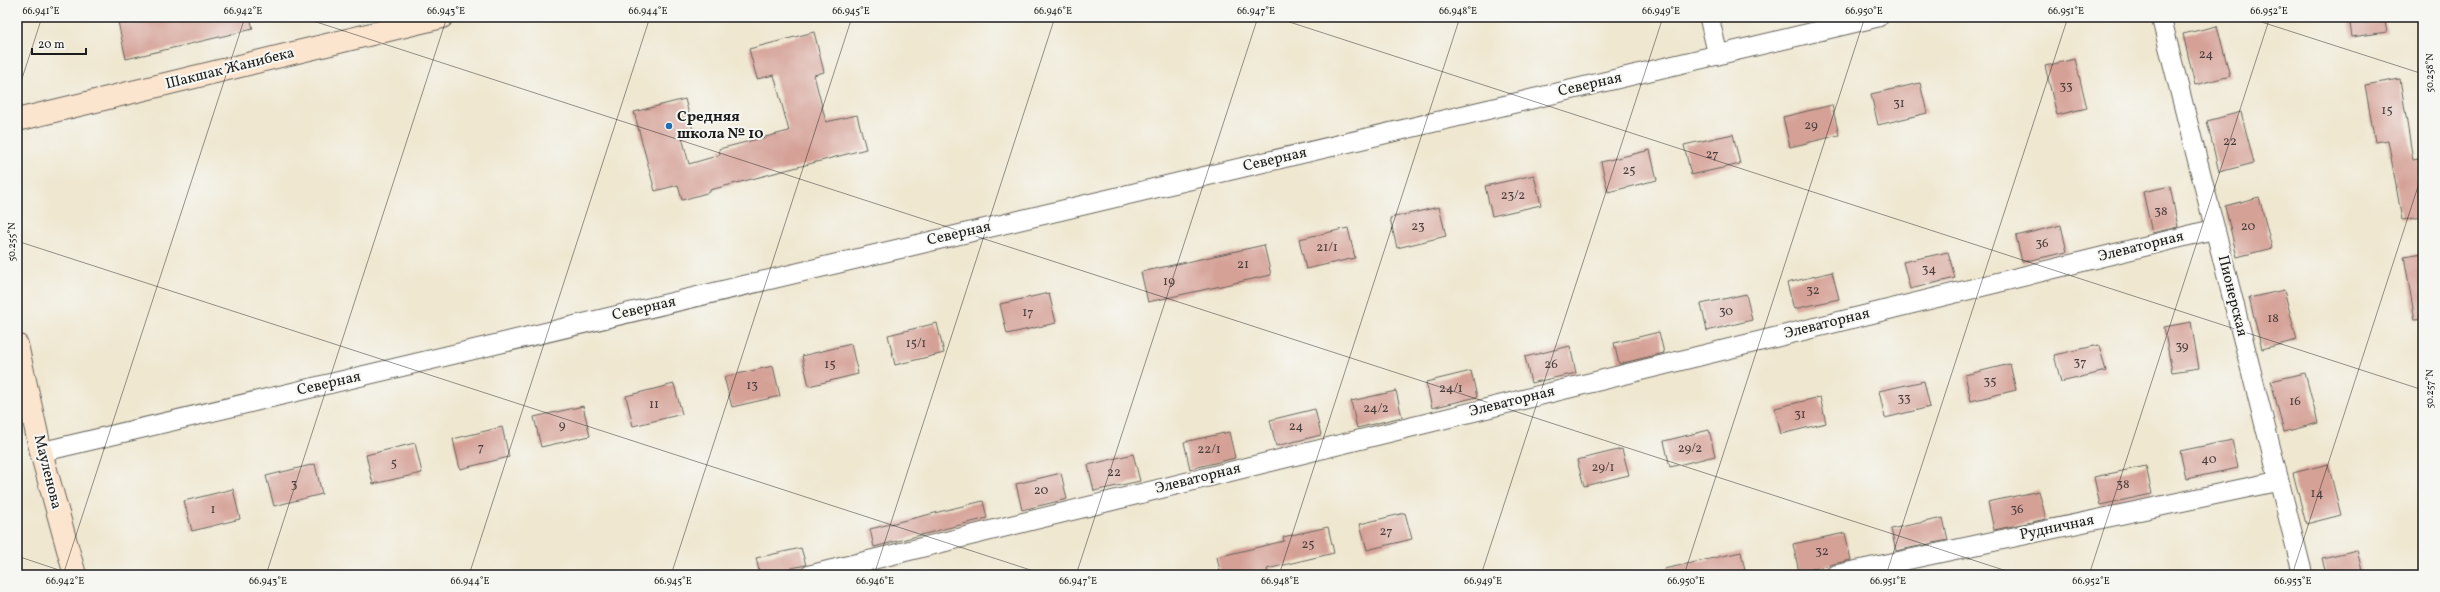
<svg xmlns="http://www.w3.org/2000/svg" width="2440" height="592" font-family="Vollkorn,serif">
<style>
.building{fill:#d5a197}
.lines{fill:none;stroke-linecap:round;stroke-linejoin:round}
.street-casing{stroke:#66635b;stroke-width:21}
.secondary-casing{stroke:#66635b;stroke-width:24}
.street{stroke:#fff;stroke-width:19}
.secondary{stroke:#fce5cf;stroke-width:22}
.ticks{fill:none;stroke:#1c1c1c;stroke-width:1;stroke-opacity:0.45}
.poi-dot{fill:#1f6fb2;stroke:#f6f6f2;stroke-width:1.5}
.labels{text-anchor:middle;dominant-baseline:central;stroke-width:4;stroke-linejoin:round;paint-order:stroke}
.number-label{font-size:13px;fill:#4a3d3b}
.street-label{font-size:15px;fill:#1c1c1c;stroke:#f6f6f2}
.poi-label{font-size:15px;font-weight:bold;fill:#1c1c1c;stroke:#f6f6f2;text-anchor:start}
.neatline{fill:none;stroke:#1c1c1c;stroke-width:1.5}
.ticks-label{font-size:10px;text-anchor:middle;fill:#1c1c1c}
</style>
<rect width="100%" height="100%" fill="#f6f6f2"/>
<filter id="ink" filterUnits="userSpaceOnUse"><feTurbulence type="fractalNoise" baseFrequency=".025" numOctaves="2"/><feDisplacementMap in="SourceGraphic" scale="8" xChannelSelector="R" yChannelSelector="G"/><feConvolveMatrix kernelMatrix="1 2 1 2 8 2 1 2 1" color-interpolation-filters="sRGB"/></filter>
<filter id="wash" filterUnits="userSpaceOnUse"><feTurbulence type="fractalNoise" baseFrequency=".012" numOctaves="4" result="noise"/><feDisplacementMap in="SourceGraphic" scale="16" xChannelSelector="R" yChannelSelector="G"/><feGaussianBlur stdDeviation="0.9" result="paint"/><feColorMatrix in="noise" values="0 0 0 0 0 0 0 0 0 0 0 0 0 0 0 0 0 1.4 0 .05"/><feComposite in="paint" operator="in"/></filter>
<g filter="url(#wash)">
<rect width="100%" height="100%" fill="#efe7d0"/>
<g id="blocks">
<!-- building -->
<g class="building">
<polygon points="117,17 250,17 253,29 126,59"/>
<polygon points="2349,17 2384,17 2387,32 2352,37"/>
<polygon points="2217,26 2230,76 2195,85 2183,34"/>
<polygon points="814,32 824,72 814,75 826,122 857,115 866,149 710,190 710,192 682,200 678,185 655,191 634,112 685,99 694,134 682,137 689,164 720,155 719,149 789,131 774,75 757,79 749,49"/>
<polygon points="2075,59 2087,108 2057,115 2045,66"/>
<polygon points="2400,79 2413,160 2423,158 2423,217 2402,220 2388,140 2375,142 2365,85"/>
<polygon points="1920,83 1927,113 1878,125 1871,94"/>
<polygon points="1832,105 1839,135 1790,147 1783,117"/>
<polygon points="2241,112 2254,163 2219,172 2207,121"/>
<polygon points="1733,134 1740,164 1691,175 1684,145"/>
<polygon points="1650,150 1657,180 1608,192 1601,162"/>
<polygon points="1534,175 1541,205 1492,216 1485,186"/>
<polygon points="2170,186 2178,227 2152,233 2143,192"/>
<polygon points="2259,197 2272,248 2237,257 2225,206"/>
<polygon points="1439,207 1446,236 1397,248 1390,218"/>
<polygon points="2061,225 2067,252 2022,262 2016,236"/>
<polygon points="1348,228 1355,258 1306,269 1299,239"/>
<polygon points="1264,245 1271,275 1148,302 1141,272"/>
<polygon points="1948,252 1955,278 1910,289 1903,262"/>
<polygon points="2423,253 2423,319 2415,320 2404,256"/>
<polygon points="1832,272 1839,299 1794,309 1787,283"/>
<polygon points="2284,290 2297,340 2262,349 2249,298"/>
<polygon points="1049,293 1056,323 1007,334 1000,304"/>
<polygon points="1746,294 1752,320 1707,331 1701,304"/>
<polygon points="2191,322 2199,368 2172,372 2164,327"/>
<polygon points="937,323 944,353 895,365 888,335"/>
<polygon points="1659,332 1664,353 1619,364 1614,343"/>
<polygon points="851,344 858,374 809,386 802,356"/>
<polygon points="2099,345 2106,371 2061,382 2054,355"/>
<polygon points="1570,346 1576,373 1531,383 1525,357"/>
<polygon points="2010,364 2016,390 1971,401 1965,375"/>
<polygon points="773,366 780,396 732,407 724,377"/>
<polygon points="1471,371 1477,397 1432,408 1426,382"/>
<polygon points="2305,373 2318,423 2284,432 2271,381"/>
<polygon points="1924,381 1930,407 1885,418 1879,391"/>
<polygon points="674,384 682,414 633,426 626,396"/>
<polygon points="1396,391 1402,417 1357,428 1351,401"/>
<polygon points="1820,397 1826,423 1781,434 1775,408"/>
<polygon points="583,406 590,436 541,447 534,417"/>
<polygon points="1315,409 1321,435 1276,446 1270,420"/>
<polygon points="502,427 509,457 460,469 453,439"/>
<polygon points="1709,430 1715,456 1670,467 1664,441"/>
<polygon points="1229,432 1235,458 1190,469 1184,442"/>
<polygon points="2232,440 2238,468 2186,479 2180,451"/>
<polygon points="415,443 422,473 373,484 366,455"/>
<polygon points="1622,449 1629,475 1584,486 1577,460"/>
<polygon points="1133,454 1140,481 1094,491 1088,465"/>
<polygon points="315,464 322,494 274,506 266,476"/>
<polygon points="2328,464 2341,515 2306,524 2293,473"/>
<polygon points="2146,466 2152,494 2100,505 2094,477"/>
<polygon points="1061,473 1067,499 1022,510 1016,484"/>
<polygon points="233,489 240,519 192,531 184,501"/>
<polygon points="2039,491 2046,519 1994,530 1988,502"/>
<polygon points="983,501 987,518 874,547 870,529"/>
<polygon points="1405,513 1412,539 1367,550 1360,524"/>
<polygon points="1943,518 1948,540 1896,551 1891,529"/>
<polygon points="1328,527 1334,553 1267,569 1268,572 1256,575 1221,575 1217,557 1284,541 1283,537"/>
<polygon points="1845,533 1851,560 1799,572 1793,544"/>
<polygon points="801,548 806,565 760,575 756,558"/>
<polygon points="2357,550 2363,575 2326,575 2322,558"/>
<polygon points="1741,552 1746,575 1665,575 1664,569"/>
</g>
</g>
</g>
<g filter="url(#ink)">
<use href="#blocks" fill-opacity="0" stroke="#66635b" stroke-width="1"/>
<g class="lines">
<!-- street casing -->
<g class="street-casing">
<g id="street">
<polyline points="1709,17 1718,55"/>
<polyline points="2161,17 2303,575"/>
<polyline points="41,452 1878,17"/>
<polyline points="810,575 2215,229"/>
<polyline points="1835,575 2279,481"/>
</g>
</g>
<!-- secondary casing -->
<g class="secondary-casing">
<g id="secondary">
<polyline points="17,120 442,17"/>
<polyline points="17,345 41,452 75,575"/>
</g>
</g>
<!-- street -->
<use href="#street" class="street"/>
<!-- secondary -->
<use href="#secondary" class="secondary"/>
</g>
</g>
<!-- ticks -->
<path class="ticks" d="M301,17L2019,575M1274,17L2423,390M2246,17L2423,74M17,94L42,17M17,241L1046,575M17,556L74,575M63,575L245,17M266,575L447,17M469,575L650,17M671,575L852,17M874,575L1055,17M1076,575L1258,17M1279,575L1460,17M1481,575L1663,17M1684,575L1865,17M1886,575L2068,17M2089,575L2270,17M2292,575L2423,171"/>
<!-- markers -->
<circle class="poi-dot" cx="669" cy="126" r="4"/>
<g class="labels">
<!-- number labels -->
<g class="number-label">
<text x="2206" y="55">24</text>
<text x="2066" y="87">33</text>
<text x="1899" y="104">31</text>
<text x="2387" y="111">15</text>
<text x="1811" y="126">29</text>
<text x="2230" y="142">22</text>
<text x="1712" y="155">27</text>
<text x="1629" y="171">25</text>
<text x="1513" y="196">23/2</text>
<text x="2161" y="212">38</text>
<text x="1418" y="227">23</text>
<text x="2248" y="227">20</text>
<text x="2042" y="244">36</text>
<text x="1327" y="248">21/1</text>
<text x="1243" y="265">21</text>
<text x="1929" y="270">34</text>
<text x="1169" y="282">19</text>
<text x="1813" y="291">32</text>
<text x="1726" y="312">30</text>
<text x="1028" y="313">17</text>
<text x="2273" y="319">18</text>
<text x="916" y="344">15/1</text>
<text x="2182" y="347">39</text>
<text x="2080" y="363">37</text>
<text x="830" y="365">15</text>
<text x="1551" y="365">26</text>
<text x="1990" y="382">35</text>
<text x="752" y="386">13</text>
<text x="1451" y="389">24/1</text>
<text x="1904" y="399">33</text>
<text x="2295" y="402">16</text>
<text x="654" y="405">11</text>
<text x="1376" y="409">24/2</text>
<text x="1800" y="415">31</text>
<text x="562" y="426">9</text>
<text x="1296" y="427">24</text>
<text x="481" y="448">7</text>
<text x="1690" y="449">29/2</text>
<text x="1209" y="450">22/1</text>
<text x="2209" y="460">40</text>
<text x="394" y="464">5</text>
<text x="1603" y="468">29/1</text>
<text x="1114" y="473">22</text>
<text x="294" y="485">3</text>
<text x="2123" y="485">38</text>
<text x="1041" y="491">20</text>
<text x="2317" y="494">14</text>
<text x="213" y="510">1</text>
<text x="2017" y="510">36</text>
<text x="1386" y="532">27</text>
<text x="1308" y="545">25</text>
<text x="1822" y="552">32</text>
</g>
<!-- street labels -->
<g class="street-label">
<text transform="translate(230 69) rotate(-14)">Шакшак Жанибека</text>
<text transform="translate(1590 85) rotate(-13)">Северная</text>
<text transform="translate(1275 160) rotate(-13)">Северная</text>
<text transform="translate(959 234) rotate(-13)">Северная</text>
<text transform="translate(2141 247) rotate(-14)">Элеваторная</text>
<text transform="translate(2232 296) rotate(76)">Пионерская</text>
<text transform="translate(644 309) rotate(-13)">Северная</text>
<text transform="translate(1827 324) rotate(-14)">Элеваторная</text>
<text transform="translate(329 384) rotate(-13)">Северная</text>
<text transform="translate(1512 402) rotate(-14)">Элеваторная</text>
<text transform="translate(47 472) rotate(76)">Мауленова</text>
<text transform="translate(1198 479) rotate(-14)">Элеваторная</text>
<text transform="translate(2057 528) rotate(-12)">Рудничная</text>
</g>
<!-- poi labels -->
<g class="poi-label">
<text x="677" y="117">Средняя<tspan x="677" dy="17">школа № 10</tspan></text>
</g>
</g>
<!-- margin -->
<rect width="2440" height="592" fill="none" stroke="#f6f6f2" stroke-width="44"/>
<!-- scale -->
<path d="M32 48v6h54v-6" fill="none" stroke="#1c1c1c" stroke-width="2"/>
<text x="38" y="48" font-size="12" fill="#1c1c1c" stroke="#f6f6f2" stroke-width="3" paint-order="stroke">20 m</text>
<rect x="22" y="22" width="2396" height="548" class="neatline"/>
<g class="ticks-label">
<text x="41" y="14">66.941°E</text>
<text x="243" y="14">66.942°E</text>
<text x="446" y="14">66.943°E</text>
<text x="648" y="14">66.944°E</text>
<text x="851" y="14">66.945°E</text>
<text x="1053" y="14">66.946°E</text>
<text x="1256" y="14">66.947°E</text>
<text x="1458" y="14">66.948°E</text>
<text x="1661" y="14">66.949°E</text>
<text x="1864" y="14">66.950°E</text>
<text x="2066" y="14">66.951°E</text>
<text x="2269" y="14">66.952°E</text>
<text transform="translate(2429 73) rotate(-90)" y="4">50.258°N</text>
<text transform="translate(11 242) rotate(-90)" y="4">50.255°N</text>
<text transform="translate(2429 389) rotate(-90)" y="4">50.257°N</text>
<text x="65" y="584">66.942°E</text>
<text x="268" y="584">66.943°E</text>
<text x="470" y="584">66.944°E</text>
<text x="673" y="584">66.945°E</text>
<text x="875" y="584">66.946°E</text>
<text x="1078" y="584">66.947°E</text>
<text x="1280" y="584">66.948°E</text>
<text x="1483" y="584">66.949°E</text>
<text x="1686" y="584">66.950°E</text>
<text x="1888" y="584">66.951°E</text>
<text x="2091" y="584">66.952°E</text>
<text x="2293" y="584">66.953°E</text>
</g>
</svg>
